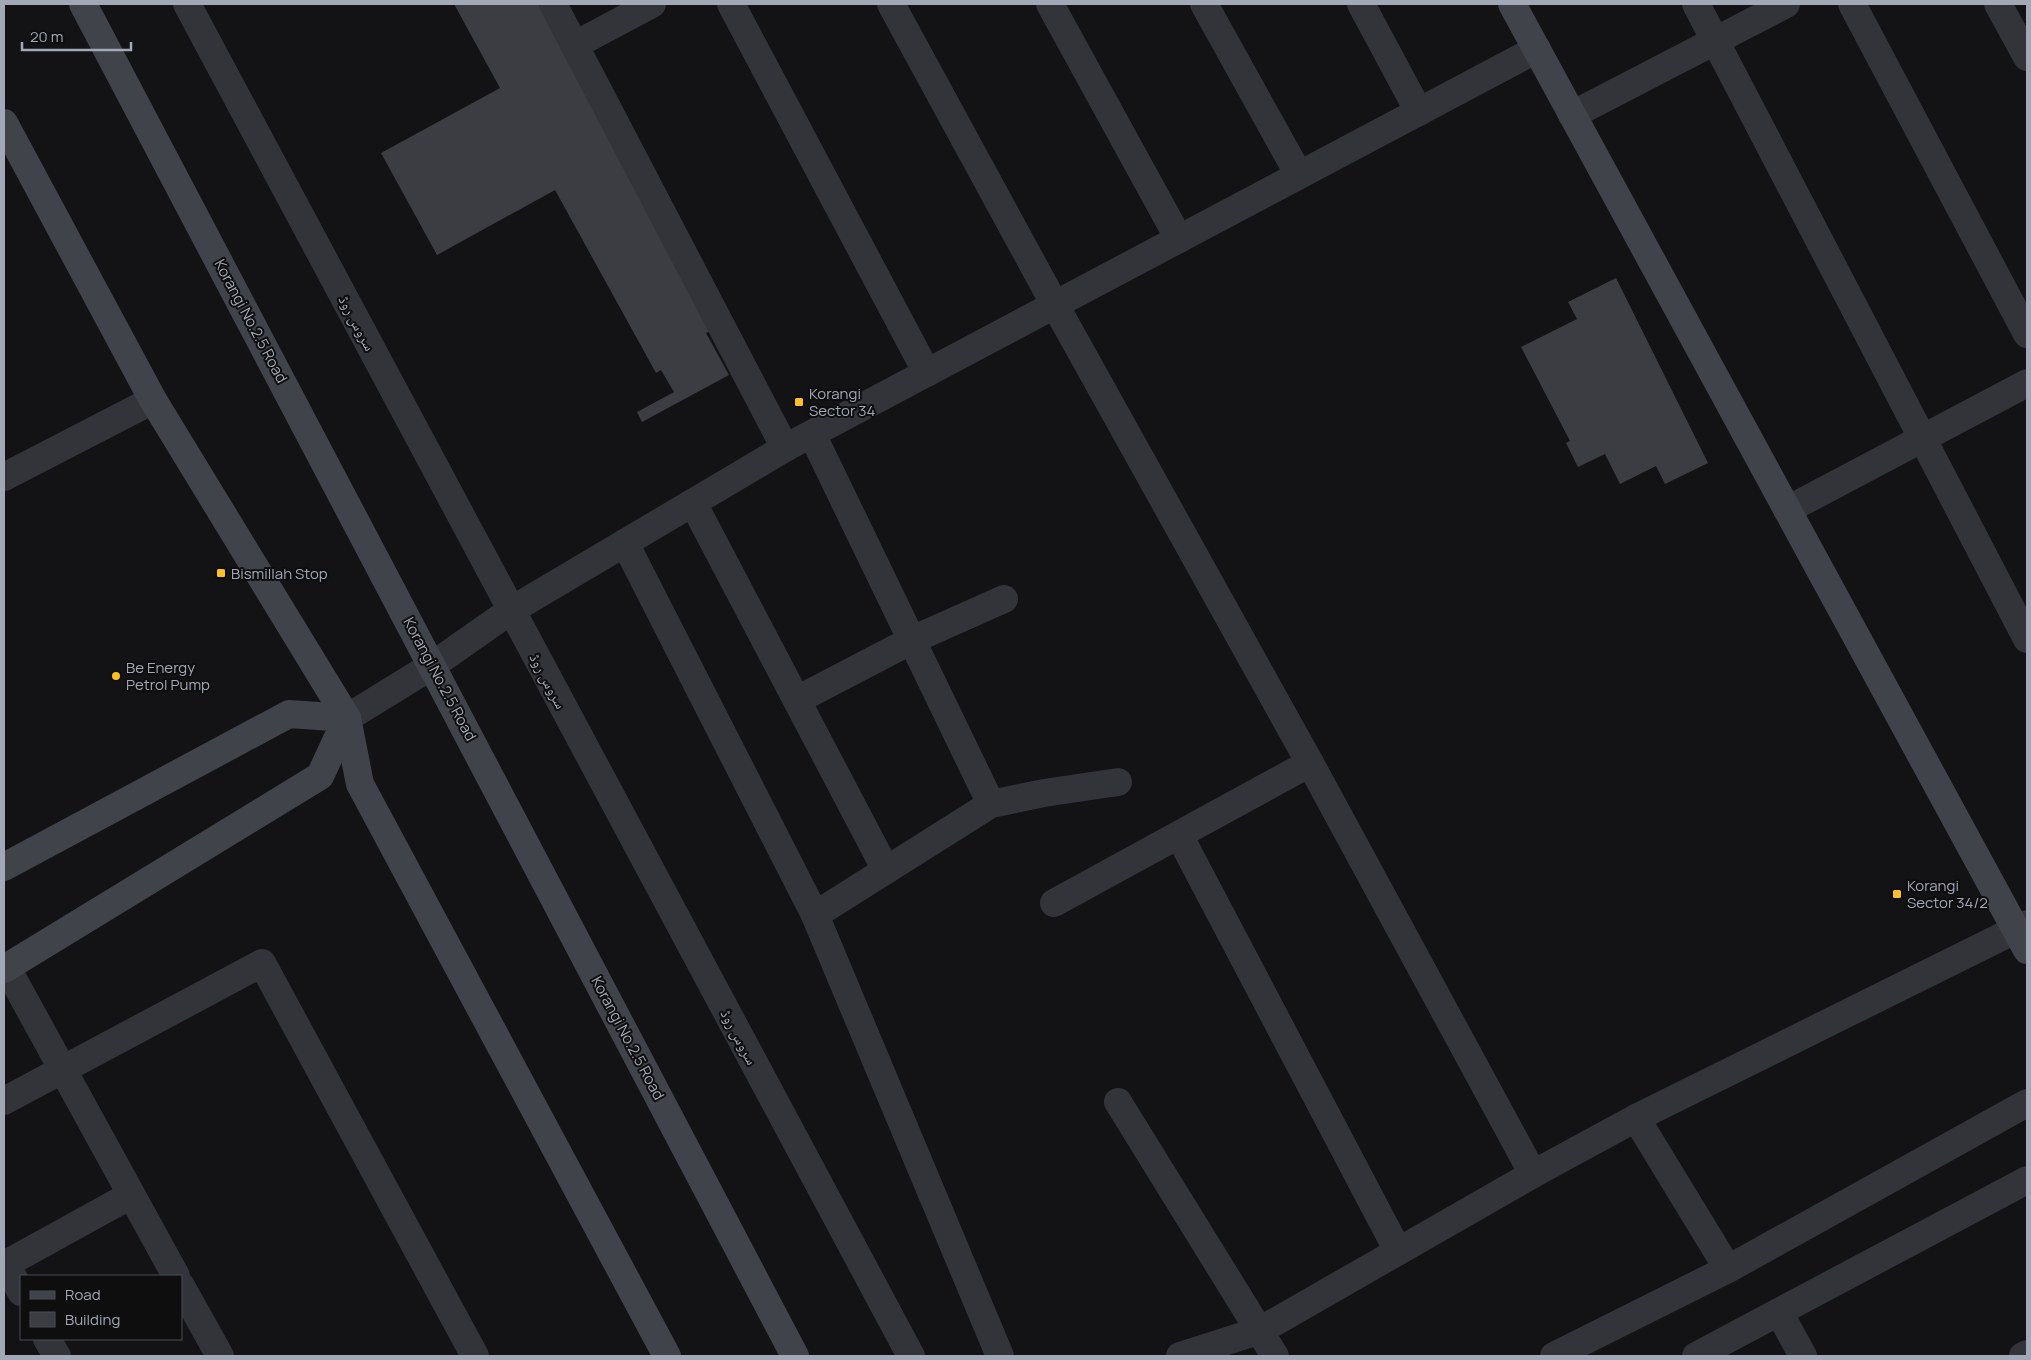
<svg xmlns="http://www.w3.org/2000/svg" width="2031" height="1360" font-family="Manrope,'Noto Naskh Arabic',sans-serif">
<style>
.building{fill:#3c3d42}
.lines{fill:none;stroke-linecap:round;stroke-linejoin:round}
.street{stroke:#33343a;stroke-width:28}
.secondary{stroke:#41434a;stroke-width:28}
.poi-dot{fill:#ffbf20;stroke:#0e0e0f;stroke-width:2}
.labels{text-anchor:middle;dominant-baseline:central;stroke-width:4;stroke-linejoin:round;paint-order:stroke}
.street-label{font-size:15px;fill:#a3a8b6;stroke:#0e0e0f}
.poi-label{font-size:15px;fill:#a3a8b6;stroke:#0e0e0f;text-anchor:start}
</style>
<rect width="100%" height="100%" fill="#131315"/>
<!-- building -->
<g class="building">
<polygon points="454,4 538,4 716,328 706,333 729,375 642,422 637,412 674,392 661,370 656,373 555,190 437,255 381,153 500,88"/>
<polygon points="1616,278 1708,463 1665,484 1656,466 1620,484 1605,454 1578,467 1566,443 1570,441 1521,347 1577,319 1568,302"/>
</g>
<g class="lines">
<!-- street -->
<g class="street">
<polyline points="187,4 911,1356"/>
<polyline points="553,4 785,448"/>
<polyline points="731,4 927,373"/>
<polyline points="891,4 1055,305 1310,763 1533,1174"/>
<polyline points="1050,4 1179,239"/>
<polyline points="1204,4 1299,175"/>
<polyline points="1361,4 1419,112"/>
<polyline points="1696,4 2027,639"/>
<polyline points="1852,4 2027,334"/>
<polyline points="1998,4 2027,57"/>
<polyline points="575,45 652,4"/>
<polyline points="1572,115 1786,4"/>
<polyline points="812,434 991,804"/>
<polyline points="4,477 153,400"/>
<polyline points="693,503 886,870"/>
<polyline points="1787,510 2027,383"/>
<polyline points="625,543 815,915 1000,1356"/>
<polyline points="797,700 912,640 1004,599"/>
<polyline points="347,718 433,665 510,611 785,448 1537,49"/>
<polyline points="1179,835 1398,1251"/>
<polyline points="1054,903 1310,763"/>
<polyline points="815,915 991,804 1044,793 1118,782"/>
<polyline points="7,968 176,1276"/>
<polyline points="4,1101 262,963 475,1356"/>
<polyline points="1118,1102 1275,1356"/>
<polyline points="1636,1118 1728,1269"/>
<polyline points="6,1264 21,1292"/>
<polyline points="4,1265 131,1195"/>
<polyline points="181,1286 220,1356"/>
<polyline points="1779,1312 1803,1356"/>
<polyline points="47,1339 57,1356"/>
<polyline points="1180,1356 1261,1330 1533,1174 1636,1118 2027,924"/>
<polyline points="1554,1356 1728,1269 2027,1103"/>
<polyline points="1696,1356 2027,1180"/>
<polyline points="2023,1356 2027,1354"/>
</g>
<!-- secondary -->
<g class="secondary">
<polyline points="83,4 795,1356"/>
<polyline points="1512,4 2027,950"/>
<polyline points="4,123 153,400 347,718 360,784 667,1356"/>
<polyline points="4,867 289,714 347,718 320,776 4,969"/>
</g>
</g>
<!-- markers -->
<g class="poi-dot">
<rect x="794" y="397" width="10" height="10" rx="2.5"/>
<rect x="216" y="568" width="10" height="10" rx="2.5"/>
<circle cx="116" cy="676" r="5"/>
<rect x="1892" y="889" width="10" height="10" rx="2.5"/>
</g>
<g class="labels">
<!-- street labels -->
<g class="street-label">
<text transform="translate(251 321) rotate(62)">Korangi No.2.5 Road</text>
<text transform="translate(357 323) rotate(62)">سروس روڈ</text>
<text transform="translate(440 679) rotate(62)">Korangi No.2.5 Road</text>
<text transform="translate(548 681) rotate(62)">سروس روڈ</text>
<text transform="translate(739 1037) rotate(62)">سروس روڈ</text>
<text transform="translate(628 1038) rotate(62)">Korangi No.2.5 Road</text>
</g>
<!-- poi labels -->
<g class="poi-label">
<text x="809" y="393">Korangi<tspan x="809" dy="17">Sector 34</tspan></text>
<text x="231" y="573">Bismillah Stop</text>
<text x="126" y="667">Be Energy<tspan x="126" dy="17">Petrol Pump</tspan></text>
<text x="1907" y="885">Korangi<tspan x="1907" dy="17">Sector 34/2</tspan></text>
</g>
</g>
<!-- border -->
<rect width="2031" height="1360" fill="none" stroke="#a3a8b6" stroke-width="10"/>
<!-- legend -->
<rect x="20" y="1275" width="162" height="65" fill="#0e0e0f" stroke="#4a4c52"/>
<rect x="30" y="1291" width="25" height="8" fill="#41434a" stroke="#4a4c52"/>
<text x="65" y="1300" font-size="15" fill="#a3a8b6">Road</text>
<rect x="30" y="1312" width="25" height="15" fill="#3c3d42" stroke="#4a4c52"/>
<text x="65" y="1325" font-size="15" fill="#a3a8b6">Building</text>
<!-- scale -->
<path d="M22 42v8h109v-8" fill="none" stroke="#a3a8b6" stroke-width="2.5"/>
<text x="30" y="42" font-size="15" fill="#a3a8b6" stroke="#0e0e0f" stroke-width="4" paint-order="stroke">20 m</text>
</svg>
